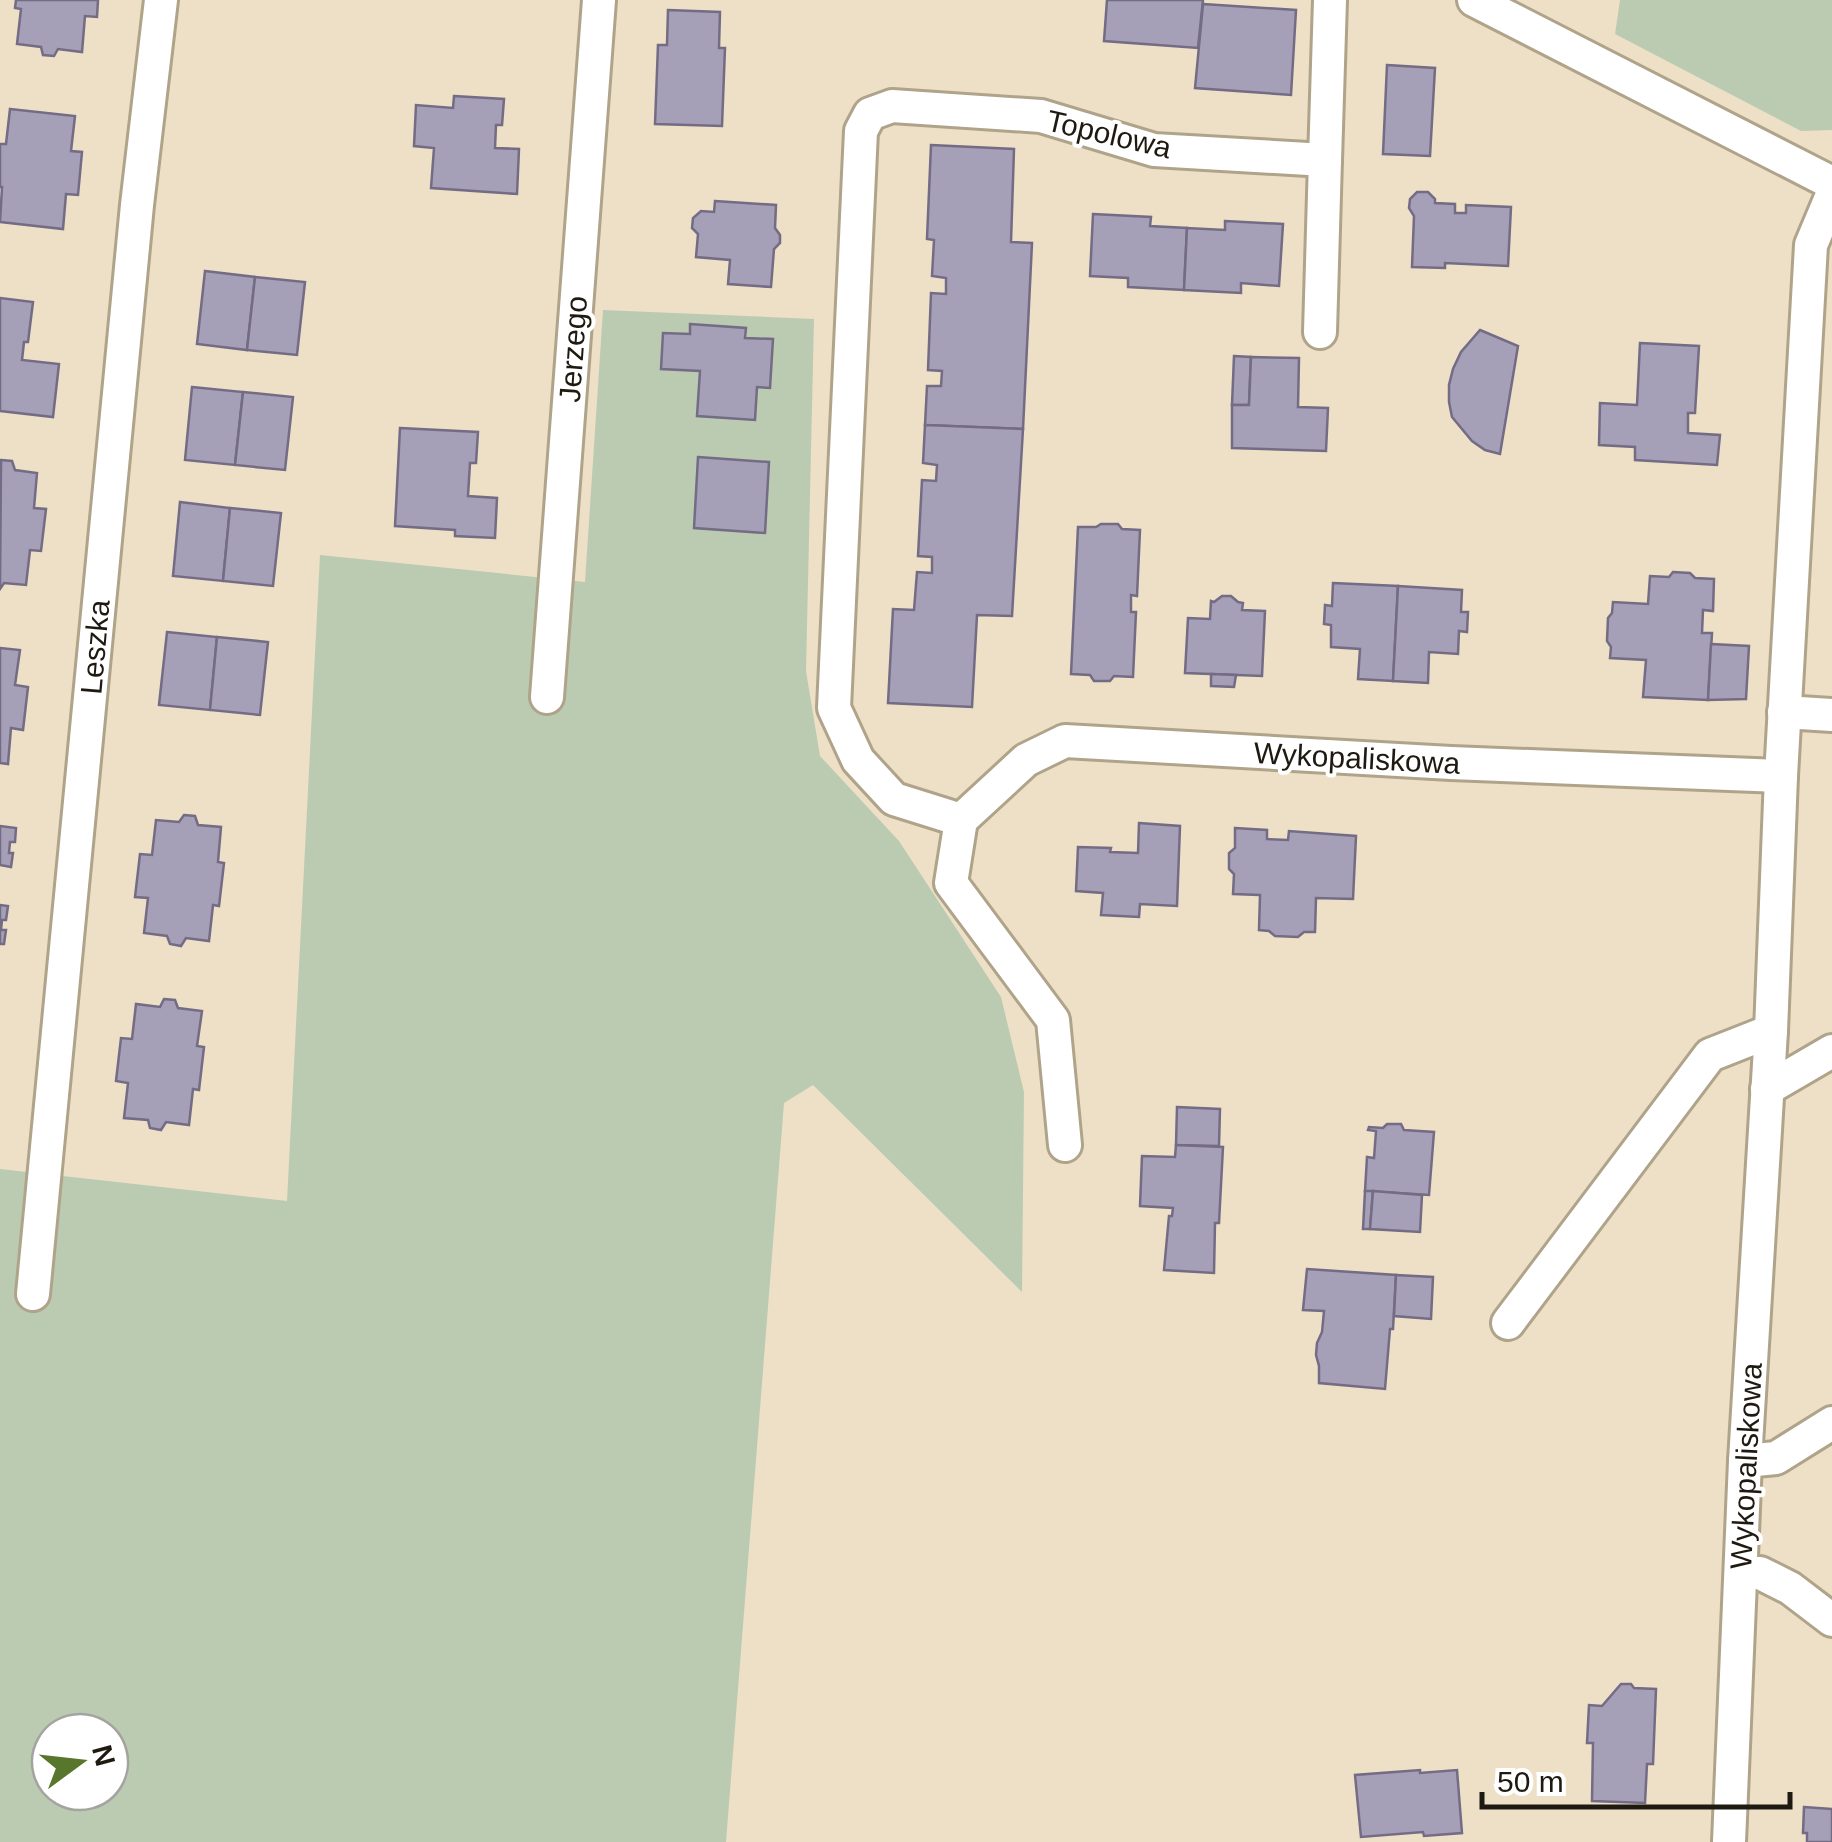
<svg xmlns="http://www.w3.org/2000/svg" width="1832" height="1842" font-family="Helvetica,sans-serif">
<style>
.green{fill:#bbcbb2;fill-rule:evenodd}
.building{fill:#a59fb8;stroke:#736c84;stroke-width:2.5}
.lines{fill:none;stroke-linecap:round;stroke-linejoin:round}
.street-casing{stroke:#afa38a;stroke-width:38}
.street{stroke:#fff;stroke-width:32}
.labels{text-anchor:middle;dominant-baseline:central;stroke-width:8;stroke-linejoin:round;paint-order:stroke}
.street-label{font-size:30px;fill:#1f1a11;stroke:#fff}
</style>
<rect width="100%" height="100%" fill="#ede0c6"/>
<!-- green -->
<g class="green">
<polygon points="1620,0 1832,0 1832,130 1801,131 1615,34"/>
<path d="M603,310L814,319L806,671L820,756L899,841L1001,997L1024,1092L1022,1292L813,1085L784,1103L726,1842H0V1169L287,1201L320,555L585,582ZM50,1732H110V1792H50Z"/>
</g>
<!-- building -->
<g class="building">
<polygon points="16,0 98,0 97,17 85,16 82,52 58,49 54,56 43,55 41,47 17,44 21,9 15,8"/>
<polygon points="1107,0 1203,0 1198,48 1104,41"/>
<polygon points="1203,4 1296,10 1291,95 1195,88"/>
<polygon points="668,10 720,12 719,48 725,48 722,126 655,124 658,45 667,45"/>
<polygon points="1387,65 1435,68 1430,156 1383,154"/>
<polygon points="454,96 504,99 502,125 496,125 495,148 519,149 517,194 431,188 434,148 414,146 416,105 453,108"/>
<polygon points="10,109 75,116 71,151 82,152 78,195 66,194 63,229 0,222 2,187 0,187 0,144 6,144"/>
<polygon points="931,145 1014,149 1011,242 1032,243 1023,429 925,425 927,386 941,386 942,371 928,370 931,293 946,294 946,278 932,276 934,240 927,239"/>
<polygon points="1417,192 1428,192 1435,199 1435,203 1455,204 1455,213 1466,213 1466,205 1511,207 1508,266 1445,263 1445,268 1412,267 1414,216 1409,208 1410,199"/>
<polygon points="715,201 776,205 775,228 780,235 780,243 774,249 771,287 728,284 730,260 696,257 698,234 692,228 693,218 701,211 714,212"/>
<polygon points="1093,214 1151,217 1150,226 1187,228 1184,290 1128,287 1128,278 1090,276"/>
<polygon points="1225,221 1283,224 1279,286 1241,283 1241,293 1184,290 1187,228 1225,230"/>
<polygon points="205,271 255,277 247,350 197,344"/>
<polygon points="255,277 305,282 297,355 247,350"/>
<polygon points="0,298 33,302 28,342 24,342 22,360 59,364 53,417 0,411"/>
<polygon points="690,324 746,328 745,338 773,339 770,388 757,387 755,420 697,416 700,371 661,369 663,333 690,334"/>
<polygon points="1480,330 1518,346 1500,454 1485,450 1472,441 1452,417 1449,402 1449,385 1453,369 1461,352"/>
<polygon points="1640,343 1699,346 1695,413 1688,413 1688,433 1720,435 1717,465 1635,460 1635,447 1599,445 1600,403 1637,405"/>
<polygon points="1234,356 1251,357 1249,405 1232,405"/>
<polygon points="1251,357 1299,358 1298,407 1328,408 1326,451 1232,448 1232,405 1249,405"/>
<polygon points="192,387 243,392 235,465 185,460"/>
<polygon points="243,392 293,397 285,470 235,465"/>
<polygon points="925,425 1023,429 1012,616 977,615 972,707 888,703 893,609 914,610 917,572 932,573 932,557 918,556 922,480 936,481 937,465 923,463"/>
<polygon points="400,428 478,432 476,463 470,463 468,496 497,498 495,538 455,536 455,530 395,526"/>
<polygon points="698,457 769,462 765,533 694,528"/>
<polygon points="1,460 12,461 15,470 37,473 34,508 46,509 41,551 30,550 26,585 4,583 0,589"/>
<polygon points="180,502 230,508 223,581 173,576"/>
<polygon points="230,508 281,513 273,586 223,581"/>
<polygon points="1101,524 1118,524 1122,529 1140,530 1137,596 1131,595 1131,612 1136,612 1133,677 1114,676 1110,681 1094,681 1090,675 1071,674 1078,527 1096,527"/>
<polygon points="1673,572 1690,573 1695,578 1714,579 1713,611 1703,610 1702,633 1712,633 1708,700 1643,697 1646,660 1610,658 1611,647 1607,641 1608,618 1612,613 1613,602 1648,604 1650,576 1669,577"/>
<polygon points="1333,583 1398,586 1393,681 1358,679 1360,649 1331,647 1331,625 1324,624 1325,605 1332,606"/>
<polygon points="1398,586 1462,590 1461,612 1468,612 1467,632 1459,631 1458,654 1429,652 1428,683 1393,681"/>
<polygon points="1222,596 1231,596 1238,602 1243,603 1242,610 1265,611 1262,676 1185,673 1188,618 1210,619 1211,601 1214,602"/>
<polygon points="167,632 217,637 210,710 159,705"/>
<polygon points="217,637 268,642 260,715 210,710"/>
<polygon points="1711,644 1749,646 1746,699 1708,700"/>
<polygon points="0,648 20,650 15,685 28,687 23,730 11,728 8,764 0,763"/>
<polygon points="1211,674 1236,675 1234,687 1211,686"/>
<polygon points="184,815 195,816 198,825 221,827 218,862 224,863 219,906 213,905 209,941 186,938 181,946 170,944 167,936 144,933 148,898 135,897 140,854 152,855 156,820 179,822"/>
<polygon points="1139,823 1180,826 1177,906 1140,904 1139,917 1101,915 1103,893 1076,891 1078,847 1111,848 1110,852 1138,853"/>
<polygon points="0,826 16,828 15,842 10,842 9,853 13,853 11,867 0,865"/>
<polygon points="1235,828 1267,830 1267,839 1288,840 1289,831 1356,836 1353,899 1316,898 1315,932 1304,932 1298,937 1275,936 1269,931 1259,930 1260,895 1233,894 1234,874 1229,869 1229,853 1235,848"/>
<polygon points="0,905 8,906 6,920 2,920 1,930 6,930 4,944 0,944"/>
<polygon points="164,999 175,1000 178,1008 202,1011 197,1046 204,1047 199,1090 193,1089 189,1125 166,1122 161,1130 150,1128 148,1120 124,1118 128,1083 116,1081 121,1038 132,1039 136,1004 160,1007"/>
<polygon points="1177,1107 1220,1109 1219,1146 1176,1145"/>
<polygon points="1387,1124 1401,1124 1404,1130 1434,1132 1429,1195 1365,1191 1367,1157 1374,1158 1376,1131 1368,1130 1369,1127 1383,1128"/>
<polygon points="1176,1145 1223,1147 1219,1223 1215,1223 1214,1273 1164,1270 1169,1216 1172,1216 1173,1208 1140,1206 1142,1156 1175,1157"/>
<polygon points="1365,1191 1373,1191 1370,1229 1363,1229"/>
<polygon points="1373,1191 1422,1195 1420,1232 1370,1229"/>
<polygon points="1307,1269 1396,1275 1393,1329 1390,1329 1385,1389 1319,1383 1319,1366 1316,1355 1317,1343 1322,1332 1324,1311 1303,1310"/>
<polygon points="1396,1275 1433,1277 1431,1319 1394,1316"/>
<polygon points="1621,1684 1631,1684 1634,1688 1656,1689 1653,1764 1647,1764 1645,1803 1592,1801 1593,1743 1587,1743 1589,1705 1602,1706"/>
<polygon points="1420,1770 1420,1773 1457,1770 1462,1833 1424,1836 1423,1832 1361,1837 1355,1775"/>
<polygon points="1804,1807 1832,1809 1832,1842 1807,1842 1807,1833 1803,1833"/>
</g>
<g class="lines">
<!-- street casing -->
<g class="street-casing">
<g id="street">
<polyline points="1330,0 1325,160 1154,150 1041,116 892,106 870,114 861,131 834,708 858,760 894,799 961,820 1026,760 1065,741 1451,763 1781,776"/>
<polyline points="1474,0 1832,183"/>
<polyline points="1320,332 1325,160"/>
<polyline points="547,697 599,0"/>
<polyline points="1784,712 1832,715"/>
<polyline points="961,820 951,883 1053,1020 1065,1145"/>
<polyline points="1767,1089 1832,1051"/>
<polyline points="33,1294 137,205 161,0"/>
<polyline points="1508,1323 1710,1055 1771,1031"/>
<polyline points="1745,1461 1776,1458 1832,1423"/>
<polyline points="1742,1573 1760,1573 1790,1588 1832,1620"/>
<polyline points="1729,1842 1745,1461 1771,1031 1781,776 1811,245 1832,195"/>
</g>
</g>
<!-- street -->
<use href="#street" class="street"/>
</g>
<g class="labels">
<!-- street labels -->
<g class="street-label">
<text transform="translate(1109 134) rotate(13)">Topolowa</text>
<text transform="translate(573 349) rotate(-86)">Jerzego</text>
<text transform="translate(95 647) rotate(-85)">Leszka</text>
<text transform="translate(1357 758) rotate(3)">Wykopaliskowa</text>
<text transform="translate(1746 1466) rotate(-87)">Wykopaliskowa</text>
</g>
</g>
<!-- north arrow -->
<g transform="translate(80 1762) rotate(75)"><circle r="48" fill="#ffffff" stroke="#a5a3a0" stroke-width="2.5"/>
<path d="M0-8L18 38L0 25L-18 38Z" fill="#58762c"/>
<text y="-15" font-size="28" font-weight="bold" text-anchor="middle" fill="#1f1a11">N</text>
</g>
<!-- scale -->
<path d="M1482 1792v15h308v-15" fill="none" stroke="#1f1a11" stroke-width="5"/>
<text x="1497" y="1792" font-size="30" fill="#1f1a11" stroke="#ffffff" stroke-width="8" paint-order="stroke">50 m</text>
</svg>
